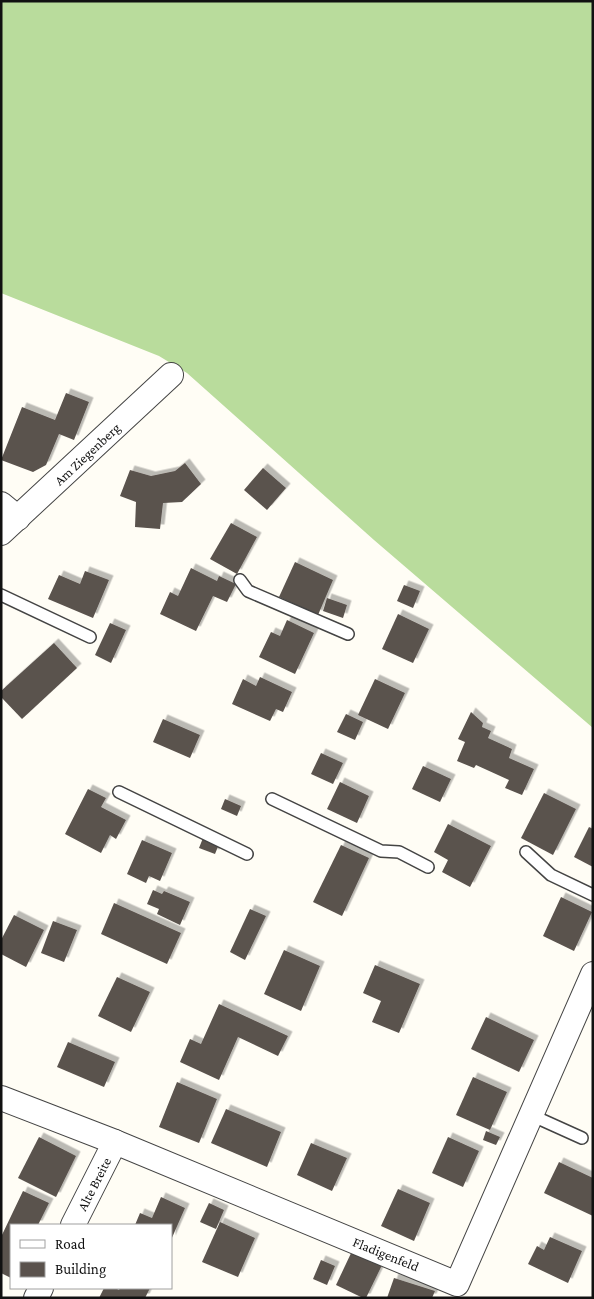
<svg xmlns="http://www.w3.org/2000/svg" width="594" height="1299" font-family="'Crimson Pro',serif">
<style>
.forest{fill:#b9dc9c}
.building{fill:#5a524d;filter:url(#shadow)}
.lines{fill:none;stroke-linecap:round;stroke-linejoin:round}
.service-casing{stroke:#444;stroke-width:14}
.minor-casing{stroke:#444;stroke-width:26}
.service{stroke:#fff;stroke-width:11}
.minor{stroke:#fff;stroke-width:24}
.labels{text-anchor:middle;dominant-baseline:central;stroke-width:5;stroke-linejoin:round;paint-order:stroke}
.street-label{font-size:14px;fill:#111;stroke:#fff}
</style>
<defs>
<filter id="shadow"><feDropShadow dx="4.5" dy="-4.5" stdDeviation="0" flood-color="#0004"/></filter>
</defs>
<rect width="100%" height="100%" fill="#fffdf5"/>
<!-- forest -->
<polygon class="forest" points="1,1 593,1 593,728 374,540 187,373 159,356 1,293"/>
<!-- building -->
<g class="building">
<polygon points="66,393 89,402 74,440 59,434 46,465 33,472 1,460 22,407 55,420"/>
<polygon points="185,463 201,484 182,502 163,503 160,529 135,527 136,502 120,496 130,470 151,476 175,471"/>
<polygon points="263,468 286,488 267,510 244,490"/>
<polygon points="231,523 257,537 237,574 210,559"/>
<polygon points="295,562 333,580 318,615 279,597"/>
<polygon points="191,568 217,581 219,576 236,584 227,602 213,596 196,631 160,614 170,592 178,596"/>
<polygon points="85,571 109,580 93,618 48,599 59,575 80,584"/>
<polygon points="404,585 420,591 413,608 397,601"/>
<polygon points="327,598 347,605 343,618 323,611"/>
<polygon points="398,614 429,629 413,663 382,649"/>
<polygon points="287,620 314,633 295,674 259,657 271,632 280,636"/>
<polygon points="110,623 126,630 111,663 95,655"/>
<polygon points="54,643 77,668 22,719 1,697 1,691"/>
<polygon points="260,677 292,692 283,712 276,709 270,721 232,704 243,679 256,686"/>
<polygon points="375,679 405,693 388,729 358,715"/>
<polygon points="471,712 483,723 482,727 491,731 488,738 512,749 509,758 534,769 522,795 505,788 509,780 476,765 474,768 457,761 465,742 458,739"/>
<polygon points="346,714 363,722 355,740 337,732"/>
<polygon points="163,719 200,735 190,758 153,742"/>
<polygon points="321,753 343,763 333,784 311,774"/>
<polygon points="423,766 451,779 440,802 412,789"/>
<polygon points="340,782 369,796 357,823 327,809"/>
<polygon points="88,789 106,798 101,807 126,820 116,839 110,835 101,853 65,834"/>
<polygon points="544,793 576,809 553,855 521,838"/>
<polygon points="225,799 241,806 237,816 221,809"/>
<polygon points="448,824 491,846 470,887 442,872 448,860 434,852"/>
<polygon points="589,827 593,829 593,867 574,857"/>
<polygon points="203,838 219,844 215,854 199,848"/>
<polygon points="142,840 172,853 160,881 149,876 146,883 127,874"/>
<polygon points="341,845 369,858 342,916 313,902"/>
<polygon points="153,890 162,894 164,891 190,902 180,925 157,914 159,909 147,904"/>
<polygon points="561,897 592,912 574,951 543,936"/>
<polygon points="114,903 181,933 167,964 101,934"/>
<polygon points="250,909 266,916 245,960 230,952"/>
<polygon points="14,915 44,930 26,967 1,954 1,940"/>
<polygon points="53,921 77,930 64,962 41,953"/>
<polygon points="284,950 320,966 301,1011 264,994"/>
<polygon points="375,965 420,984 399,1033 372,1022 381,1001 363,993"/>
<polygon points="117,977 150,992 131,1032 98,1016"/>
<polygon points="219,1004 288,1036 278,1056 238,1037 219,1080 180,1062 190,1039 201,1044"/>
<polygon points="486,1017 534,1040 519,1072 471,1049"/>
<polygon points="68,1042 115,1062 104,1087 57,1067"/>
<polygon points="473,1077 507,1092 490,1130 456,1115"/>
<polygon points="177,1082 217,1099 199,1143 159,1127"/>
<polygon points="226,1109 281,1132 267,1167 211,1143"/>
<polygon points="486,1131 500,1137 496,1145 483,1140"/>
<polygon points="39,1137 76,1156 56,1197 18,1178"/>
<polygon points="448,1137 479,1151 463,1187 432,1173"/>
<polygon points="311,1143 347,1158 332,1191 297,1175"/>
<polygon points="559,1162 593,1178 593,1216 544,1193"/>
<polygon points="398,1189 430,1203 414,1241 381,1226"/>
<polygon points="23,1191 49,1203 38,1225 11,1225 11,1278 1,1273 1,1237"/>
<polygon points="161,1197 185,1208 171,1240 171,1225 135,1225 140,1213 152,1218"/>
<polygon points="209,1203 224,1210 216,1229 200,1222"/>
<polygon points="220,1222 255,1238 238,1277 202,1262"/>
<polygon points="550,1237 582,1251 568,1283 528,1264 537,1246 544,1250"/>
<polygon points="353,1249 383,1263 366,1298 363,1298 336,1285"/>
<polygon points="321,1260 335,1266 327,1285 313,1279"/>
<polygon points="394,1278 435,1291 432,1298 387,1298"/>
<polygon points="104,1288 115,1288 119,1290 120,1288 150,1288 145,1298 99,1298"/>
</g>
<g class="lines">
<!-- service casing -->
<g class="service-casing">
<g id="service">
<polyline points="240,580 248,591 348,634"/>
<polyline points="1,595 90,637"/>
<polyline points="119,792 247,854"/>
<polyline points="272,799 381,851 399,852 428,867"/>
<polyline points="526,852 551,875 593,895"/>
<polyline points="531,1115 582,1138"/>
</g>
</g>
<!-- minor casing -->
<g class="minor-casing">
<g id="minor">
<polyline points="1,504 18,518"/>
<polyline points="1,533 171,375"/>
<polyline points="1,1098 115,1142 457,1284 593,974"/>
<polyline points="73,1225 115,1142"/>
<polyline points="36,1298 41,1288"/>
</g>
</g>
<!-- service -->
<use href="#service" class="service"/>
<!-- minor -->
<use href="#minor" class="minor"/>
</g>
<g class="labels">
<!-- street labels -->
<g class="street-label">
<text transform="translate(87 454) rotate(-43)">Am Ziegenberg</text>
<text transform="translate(94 1184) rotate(-63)">Alte Breite</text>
<text transform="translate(386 1254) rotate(22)">Fladigenfeld</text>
</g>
</g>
<!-- border -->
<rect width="594" height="1299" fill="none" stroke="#111111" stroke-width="5"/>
<!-- legend -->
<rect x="10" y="1224" width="162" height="65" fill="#ffffff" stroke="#a0a0a0"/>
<rect x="20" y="1240" width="25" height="8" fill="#ffffff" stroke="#a0a0a0"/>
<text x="55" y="1249" font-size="15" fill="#111111">Road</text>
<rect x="20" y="1262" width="25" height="15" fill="#5a524d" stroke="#a0a0a0"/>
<text x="55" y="1274" font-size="15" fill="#111111">Building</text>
</svg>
